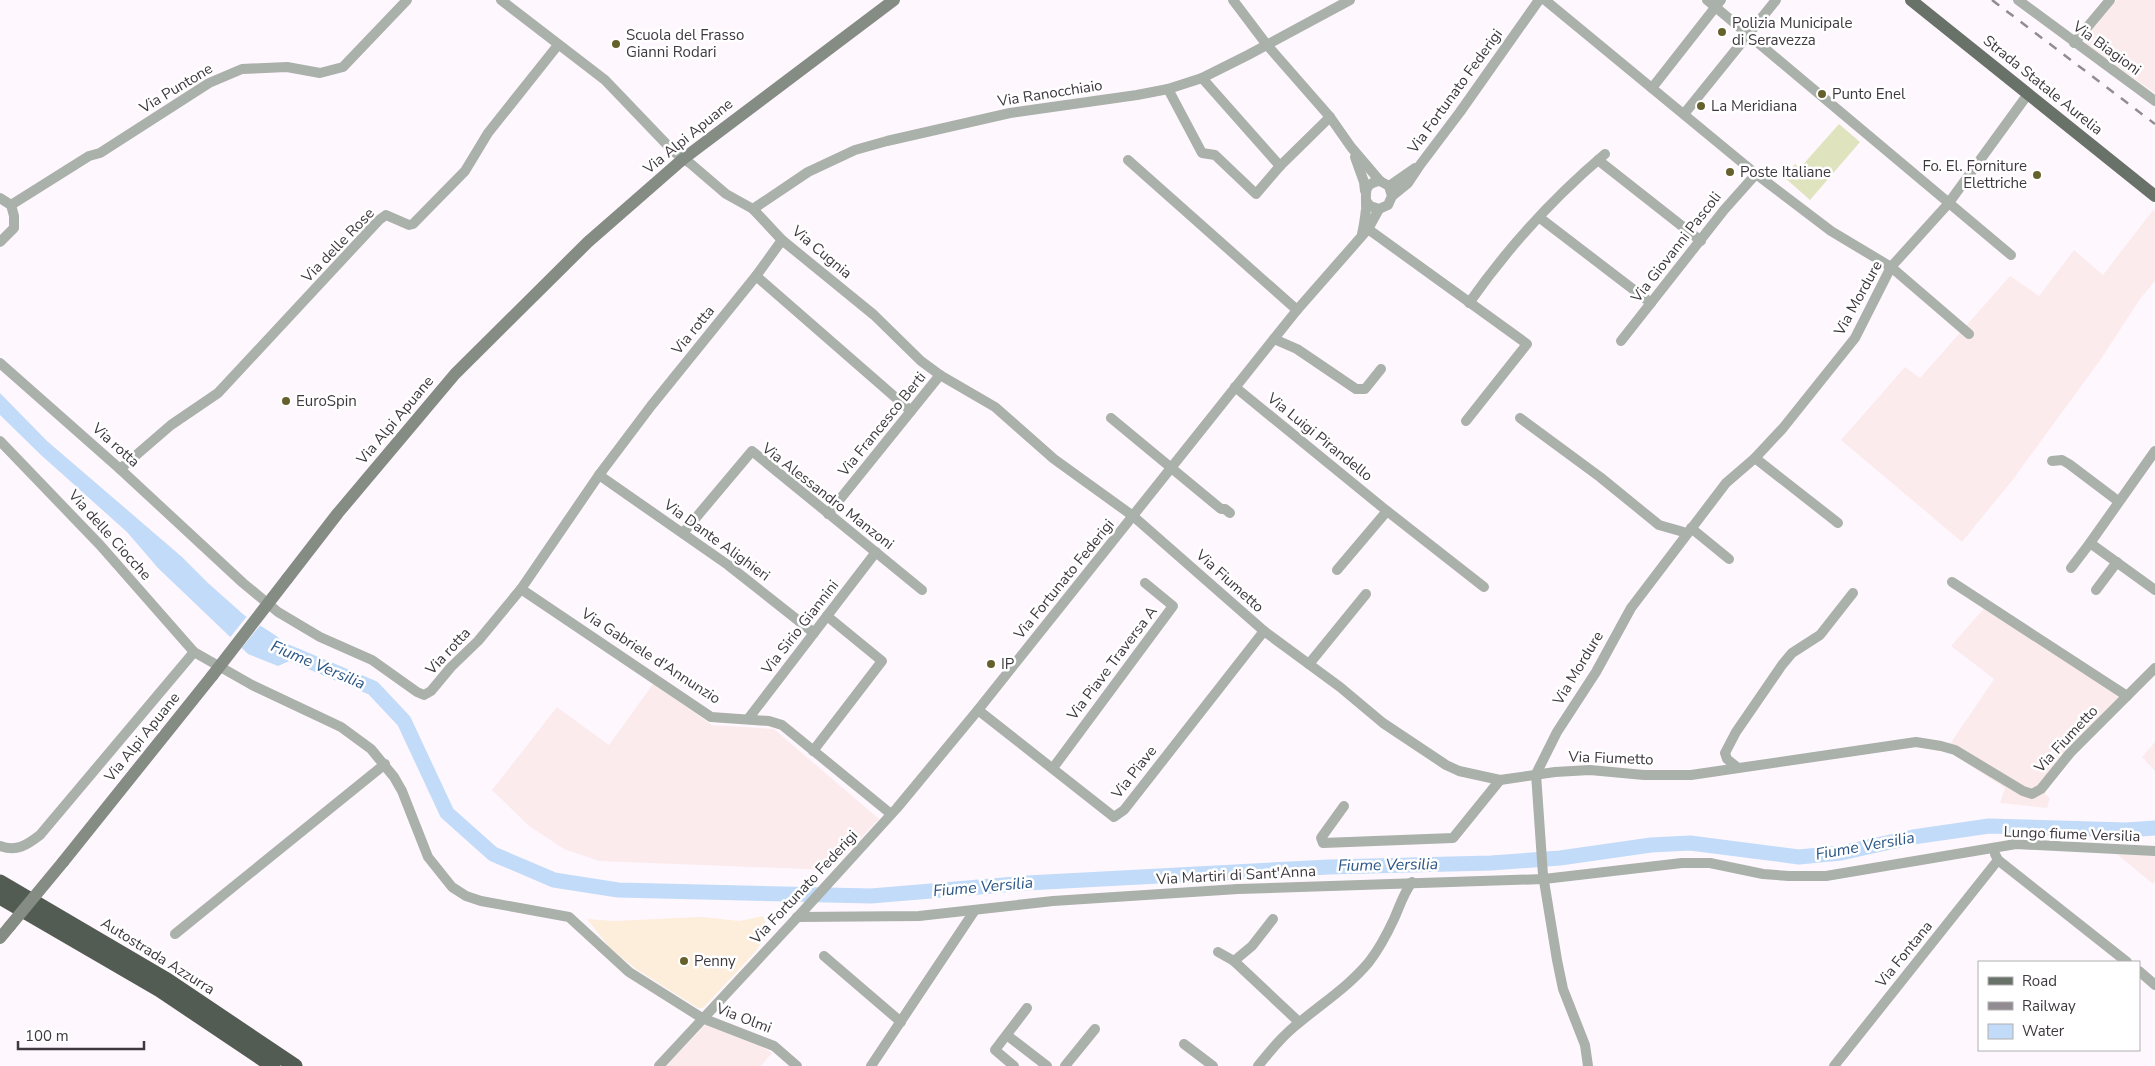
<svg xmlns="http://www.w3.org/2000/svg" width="2155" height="1066" font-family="'Nunito Sans',sans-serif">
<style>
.commercial{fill:#fdeddb}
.industrial{fill:#fcebed}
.green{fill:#dfe4be}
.water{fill:#c1dbf9}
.pier{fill:#fff7fe}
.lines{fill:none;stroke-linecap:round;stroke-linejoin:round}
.river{stroke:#c1dbf9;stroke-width:15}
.street{stroke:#aab0aa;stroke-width:10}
.secondary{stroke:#848c84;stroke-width:12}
.primary{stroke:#697269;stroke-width:12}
.highway{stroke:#525c52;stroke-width:15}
.rail{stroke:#928b91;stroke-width:2.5;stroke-dasharray:9 9;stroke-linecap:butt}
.secondary-bridge{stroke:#848c84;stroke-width:12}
.poi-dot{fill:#65602c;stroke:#fff;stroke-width:2}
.labels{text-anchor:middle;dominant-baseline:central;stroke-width:5;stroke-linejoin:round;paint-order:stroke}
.poi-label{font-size:15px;fill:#3e393e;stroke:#fff;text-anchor:start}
.street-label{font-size:15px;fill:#3e393e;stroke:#fff}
.water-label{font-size:16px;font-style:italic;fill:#2b5686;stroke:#fff}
</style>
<rect width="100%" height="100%" fill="#fff7fe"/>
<!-- commercial -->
<polygon class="commercial" points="763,916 768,932 756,951 703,1008 698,1008 636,969 611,949 587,919 614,921 701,917 740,921"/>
<!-- industrial -->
<g class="industrial">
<polygon points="2117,0 2155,0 2155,93 2089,47 2083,39"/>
<polygon points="2153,210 2155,212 2155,281 2140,299 2101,359 2011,482 1962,542 1841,440 1905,367 1920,378 2010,276 2039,296 2074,250 2103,275"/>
<polygon points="1986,606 2124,696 2039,789 2050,798 2047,808 2000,803 2005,788 1946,750 1994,679 1951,646"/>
<polygon points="653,684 712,725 774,729 879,819 830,870 599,861 564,849 529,826 492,790 557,707 609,745"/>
<polygon points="2155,742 2155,771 2142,757"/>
<polygon points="2117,854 2155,855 2155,881 2153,884"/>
<polygon points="706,1024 756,1043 772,1053 761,1066 666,1066"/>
</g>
<!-- green -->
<polygon class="green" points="1839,124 1860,142 1810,200 1784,177 1795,164 1800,168"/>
<!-- water -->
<polygon class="water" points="0,393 47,441 182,557 208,583 244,615 275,635 301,656 278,666 248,654 158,568 127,532 41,455 0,415"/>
<!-- pier -->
<polygon class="pier" points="248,615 262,623 240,650 228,640"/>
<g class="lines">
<!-- river -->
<polyline class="river" points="280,649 373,688 404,721 447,813 493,854 554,880 618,890 871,896 1027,883 1329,867 1491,863 1560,858 1651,845 1690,843 1799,857 1841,853 1913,837 1989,826 2126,830 2155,828"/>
<!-- street -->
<g class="street">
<polyline points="501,0 605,80 674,152 691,164 726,194 753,209 782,240 874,315 921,361 940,375 995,407 1054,459 1133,516 1264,631 1340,687 1383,723 1446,765 1459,771 1500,780 1555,772 1590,770 1644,775 1691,775 1916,742 1941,746 1955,750 2023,791 2032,794 2041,789 2070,753 2155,668"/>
<polyline points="1233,0 1267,45 1330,117 1351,147 1380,181"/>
<polyline points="1545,0 1756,174 1831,231 1891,267 1969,334"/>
<polyline points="1707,0 2011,255"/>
<polyline points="2018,0 2155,101"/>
<polyline points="2074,43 2110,0"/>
<polyline points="1202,78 1280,166"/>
<polyline points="1652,88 1721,0"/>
<polyline points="1168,89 1202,153 1215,155 1256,194 1280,166 1330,117"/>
<polyline points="1684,114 1776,0"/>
<polyline points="1355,157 1364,182 1365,191"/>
<polyline points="1128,160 1297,310"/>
<polyline points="1598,160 1701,241"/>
<polyline points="1389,186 1415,168"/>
<polyline points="1392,196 1408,183 1420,165 1460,112 1539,0"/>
<polyline points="0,198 11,205"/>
<polyline points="11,205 89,156 100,153 209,83 242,69 287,67 320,73 343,67 407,0"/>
<polyline points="753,209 808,172 855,150 887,141 1010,113 1137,95 1168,89 1202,78 1248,55 1350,0"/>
<polyline points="1540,218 1651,303"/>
<polyline points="1368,229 1527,344 1466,421"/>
<path d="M1362,234C1364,226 1365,218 1366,209C1367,197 1361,183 1380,181L1389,186L1392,196L1388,205L1379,209L1370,206L1367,202"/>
<polyline points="0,242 14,228 14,216 11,205"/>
<polyline points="756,276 911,411"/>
<path d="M1469,303C1507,249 1554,197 1605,154"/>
<polyline points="1274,339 1297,349 1356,389 1365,389 1381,369"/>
<polyline points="1621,341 1724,210 1756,174"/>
<polyline points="0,363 120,469 243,583 278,612 320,637 372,660 417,692 424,695 431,691 451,667 478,641 521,589 599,475 651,406 756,276 782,240"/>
<polyline points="1235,387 1387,511 1484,587"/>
<polyline points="1111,418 1221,509 1225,509 1230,513"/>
<polyline points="1520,418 1600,477 1659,525 1687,533"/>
<polyline points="0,441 100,545 194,652 252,685 341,727 371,749 394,777 402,791 428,857 452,887 466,896 481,901 569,917 629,972 702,1018 774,1046 797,1066"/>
<polyline points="1755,458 1838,523"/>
<polyline points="2052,461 2062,460 2069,464 2118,501"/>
<polyline points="120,469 171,425 218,393 379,220 386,215 409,225 413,224 465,171 488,133 558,45"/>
<polyline points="599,475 728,565 814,633"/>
<polyline points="828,514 940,375"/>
<polyline points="1691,528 1729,559"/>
<polyline points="683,533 752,451 922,590"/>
<polyline points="2090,543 2155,451"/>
<polyline points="2071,568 2090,543 2155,590"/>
<polyline points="1337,570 1387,511"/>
<polyline points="1952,582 2127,696"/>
<polyline points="521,589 711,717 769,721 782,725 891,814"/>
<polyline points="2096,590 2117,562"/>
<polyline points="1309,664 1366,594"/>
<polyline points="978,710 1114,817 1124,810 1264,631"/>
<polyline points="748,719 876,552"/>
<polyline points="813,751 882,661 827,616"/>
<polyline points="1053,768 1173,606 1145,583"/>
<polyline points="1738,768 1727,759 1725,753 1736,732 1782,665 1792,653 1820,635 1853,593"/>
<polyline points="1344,806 1321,838 1323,843 1453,838 1500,780"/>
<path d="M0,846C17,852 27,845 40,835L194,652"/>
<polyline points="1995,854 1998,860 2127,962"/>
<polyline points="797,917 919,916 1053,901 1238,889 1544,879 1682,863 1710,863 1763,874 1789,876 1826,876 2016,844 2155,851"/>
<polyline points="175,934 385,764"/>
<polyline points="1218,952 1234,961 1299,1022"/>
<polyline points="824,956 901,1022"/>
<polyline points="1234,961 1252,946 1273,919"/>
<polyline points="2139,971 2155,985"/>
<polyline points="1008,1036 1047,1066"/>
<polyline points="1184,1044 1213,1066"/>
<polyline points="659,1066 805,909 897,808 978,710 1297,310 1368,229 1379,209"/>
<polyline points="871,1066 975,910"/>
<polyline points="1014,1066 995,1050 1027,1008"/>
<polyline points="1065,1066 1095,1029"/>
<path d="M1258,1066C1271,1050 1284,1034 1300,1022C1324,1002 1349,986 1369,962C1379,949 1387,934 1394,919C1400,906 1403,894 1412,882"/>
<polyline points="1588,1066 1585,1045 1563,989 1557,960 1543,875 1536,774 1557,732 1596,672 1631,608 1726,483 1755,458 1783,428 1855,338 1891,267 1948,204 2028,94"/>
<polyline points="1834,1066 1998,860"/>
</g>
<!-- secondary -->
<g class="secondary">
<polyline points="287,579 338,513 455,374 588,242 683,159 894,0"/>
<polyline points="63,862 212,676"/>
<polyline points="0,938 10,926"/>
</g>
<!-- primary -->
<polyline class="primary" points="1911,0 2155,196"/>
<!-- highway -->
<g class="highway">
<polyline points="0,882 167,980 295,1066"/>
<polyline points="0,897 160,990 273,1066"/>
</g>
<!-- rail -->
<polyline class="rail" points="1992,0 2155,124"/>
<!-- secondary-bridge -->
<g class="secondary-bridge">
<polyline points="212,676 287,579"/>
<polyline points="10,926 63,862"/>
</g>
</g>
<!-- markers -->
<g class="poi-dot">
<circle cx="1722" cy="32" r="5"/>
<circle cx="616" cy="44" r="5"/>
<circle cx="1822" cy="94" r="5"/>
<circle cx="1701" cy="106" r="5"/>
<circle cx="1730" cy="172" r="5"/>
<circle cx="2037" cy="175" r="5"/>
<circle cx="286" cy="401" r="5"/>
<circle cx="991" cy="664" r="5"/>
<circle cx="684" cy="961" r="5"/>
</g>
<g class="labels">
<!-- poi labels -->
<g class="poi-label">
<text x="1732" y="23">Polizia Municipale<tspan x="1732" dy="17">di Seravezza</tspan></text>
<text x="626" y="35">Scuola del Frasso<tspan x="626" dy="17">Gianni Rodari</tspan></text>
<text x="1832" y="94">Punto Enel</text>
<text x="1711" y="106">La Meridiana</text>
<text x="2027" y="166" text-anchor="end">Fo. El. Forniture<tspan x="2027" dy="17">Elettriche</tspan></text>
<text x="1740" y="172">Poste Italiane</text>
<text x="296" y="401">EuroSpin</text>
<text x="1001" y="664">IP</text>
<text x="694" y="961">Penny</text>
</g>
<!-- street labels -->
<g class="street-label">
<text transform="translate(2107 48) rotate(36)">Via Biagioni</text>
<text transform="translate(2043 85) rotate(39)">Strada Statale Aurelia</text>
<text transform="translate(176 88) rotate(-31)">Via Puntone</text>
<text transform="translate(1455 91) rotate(-54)">Via Fortunato Federigi</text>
<text transform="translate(1050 93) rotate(-9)">Via Ranocchiaio</text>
<text transform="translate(688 136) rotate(-39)">Via Alpi Apuane</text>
<text transform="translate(338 245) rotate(-46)">Via delle Rose</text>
<text transform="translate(1676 247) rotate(-52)">Via Giovanni Pascoli</text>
<text transform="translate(822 252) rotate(40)">Via Cugnia</text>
<text transform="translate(1858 298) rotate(-61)">Via Mordure</text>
<text transform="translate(693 330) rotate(-51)">Via rotta</text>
<text transform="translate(395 420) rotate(-50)">Via Alpi Apuane</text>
<text transform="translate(882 424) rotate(-51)">Via Francesco Berti</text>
<text transform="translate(1320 437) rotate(39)">Via Luigi Pirandello</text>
<text transform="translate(116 445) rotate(42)">Via rotta</text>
<text transform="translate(828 496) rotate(38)">Via Alessandro Manzoni</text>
<text transform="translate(110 535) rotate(48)">Via delle Ciocche</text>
<text transform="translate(717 540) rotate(36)">Via Dante Alighieri</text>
<text transform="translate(1064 579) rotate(-51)">Via Fortunato Federigi</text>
<text transform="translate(1230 581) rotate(42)">Via Fiumetto</text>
<text transform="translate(800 627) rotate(-52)">Via Sirio Giannini</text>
<text transform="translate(448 651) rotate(-47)">Via rotta</text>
<text transform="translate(651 656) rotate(33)">Via Gabriele d'Annunzio</text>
<text transform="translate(1112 663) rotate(-53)">Via Piave Traversa A</text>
<text transform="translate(1578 668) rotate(-59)">Via Mordure</text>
<text transform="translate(142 737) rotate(-51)">Via Alpi Apuane</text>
<text transform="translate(2066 739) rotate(-47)">Via Fiumetto</text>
<text transform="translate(1611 758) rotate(2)">Via Fiumetto</text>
<text transform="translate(1134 772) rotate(-52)">Via Piave</text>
<text transform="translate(2072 834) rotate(2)">Lungo fiume Versilia</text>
<text transform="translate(1236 875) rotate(-3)">Via Martiri di Sant'Anna</text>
<text transform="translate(804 887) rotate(-47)">Via Fortunato Federigi</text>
<text transform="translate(1904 954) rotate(-51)">Via Fontana</text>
<text transform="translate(158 956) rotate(32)">Autostrada Azzurra</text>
<text transform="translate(744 1018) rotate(21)">Via Olmi</text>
</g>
<!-- water labels -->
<g class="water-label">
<text transform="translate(318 665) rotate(23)">Fiume Versilia</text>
<text transform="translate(1865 846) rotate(-10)">Fiume Versilia</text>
<text transform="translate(1388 865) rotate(-1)">Fiume Versilia</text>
<text transform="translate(983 887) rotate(-5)">Fiume Versilia</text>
</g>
</g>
<!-- legend -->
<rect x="1978" y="961" width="162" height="90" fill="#ffffff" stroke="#b2b0b2"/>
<rect x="1988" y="977" width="25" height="8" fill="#697269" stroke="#b2b0b2"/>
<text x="2022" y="986" font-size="15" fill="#3e393e">Road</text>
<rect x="1988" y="1002" width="25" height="8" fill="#928b91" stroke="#b2b0b2"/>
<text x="2022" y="1011" font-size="15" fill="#3e393e">Railway</text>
<rect x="1988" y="1024" width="25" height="15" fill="#c1dbf9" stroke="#b2b0b2"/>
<text x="2022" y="1036" font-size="15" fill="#3e393e">Water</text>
<!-- scale -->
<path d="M18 1041v8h126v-8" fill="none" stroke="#3e393e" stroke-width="2.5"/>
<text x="25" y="1041" font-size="15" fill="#3e393e" stroke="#ffffff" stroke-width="4" paint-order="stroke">100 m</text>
</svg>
